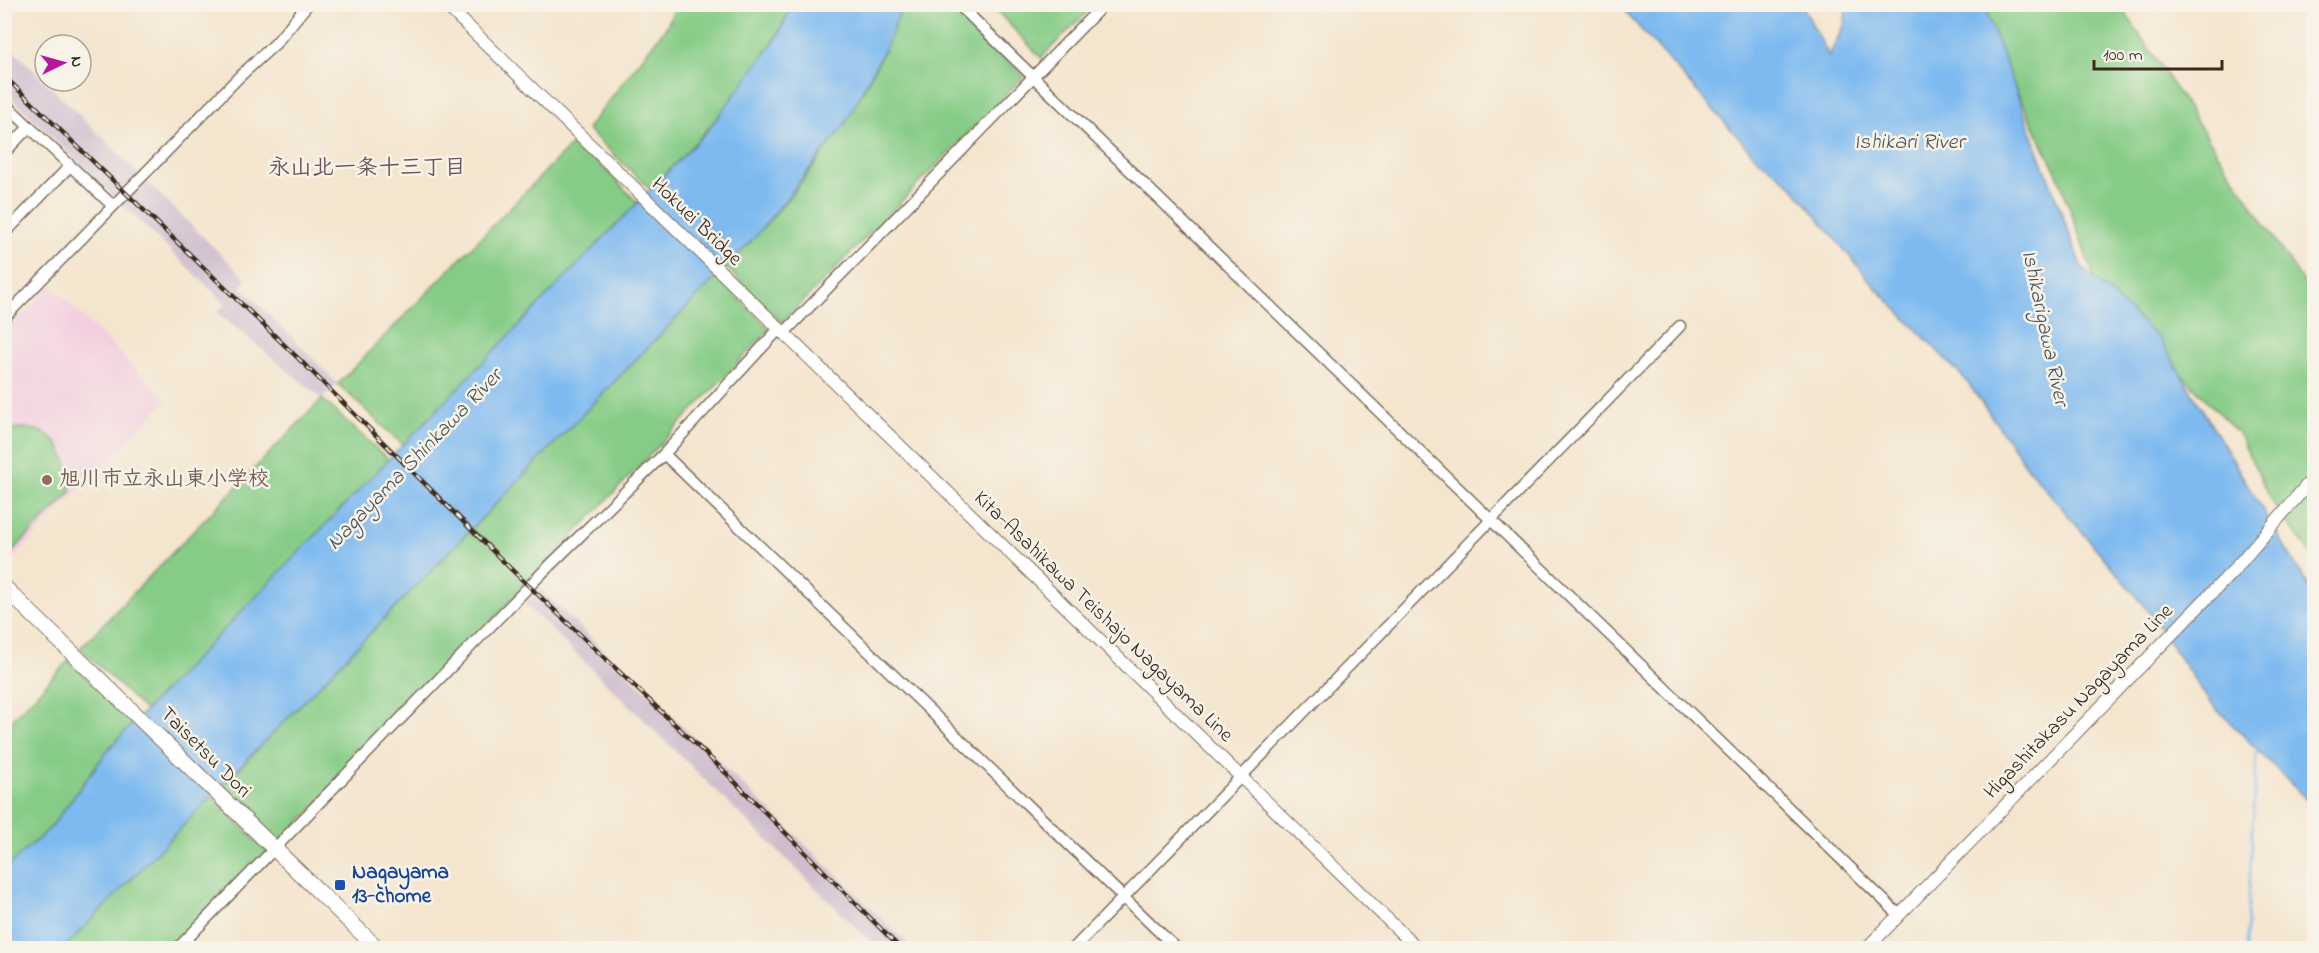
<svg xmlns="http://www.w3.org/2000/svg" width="2319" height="953" font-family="'Indie Flower','Klee One',sans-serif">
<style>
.built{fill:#f3cfdf}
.industrial{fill:#cfbdce}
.green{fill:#86cc86;stroke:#607b52;stroke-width:1.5}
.water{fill:#7ebaf0;stroke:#5c7287;stroke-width:1.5}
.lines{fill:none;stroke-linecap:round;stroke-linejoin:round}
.stream{stroke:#7ebaf0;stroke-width:2}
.minor-casing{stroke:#7c6b5c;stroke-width:13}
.major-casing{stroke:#7c6b5c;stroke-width:14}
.highway-casing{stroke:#7c6b5c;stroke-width:17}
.minor{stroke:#fff;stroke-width:10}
.major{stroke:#fff;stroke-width:12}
.highway{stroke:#fff;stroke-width:15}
.rail-casing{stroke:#3b2a1e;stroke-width:4.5}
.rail{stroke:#f7f3e8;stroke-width:2;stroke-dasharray:7;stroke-linecap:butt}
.education-dot{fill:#8d6e63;stroke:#f7f3e8;stroke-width:2}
.transit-dot{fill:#1a4fb4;stroke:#f7f3e8;stroke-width:2}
.labels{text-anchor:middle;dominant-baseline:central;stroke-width:5;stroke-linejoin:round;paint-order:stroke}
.street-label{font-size:21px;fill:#3b2a1e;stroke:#f7f3e8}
.education-label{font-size:21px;font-weight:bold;fill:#785e54;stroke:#f7f3e8;text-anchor:start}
.transit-label{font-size:21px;font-weight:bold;fill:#164399;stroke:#f7f3e8;text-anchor:start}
.water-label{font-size:22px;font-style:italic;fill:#4f555d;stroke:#f7f3e8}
.neighbourhood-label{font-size:22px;font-weight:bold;fill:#6f545a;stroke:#f7f3e8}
</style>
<rect width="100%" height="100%" fill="#f7f3e8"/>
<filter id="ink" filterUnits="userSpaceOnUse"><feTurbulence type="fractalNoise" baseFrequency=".0167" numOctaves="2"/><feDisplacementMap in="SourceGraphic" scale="12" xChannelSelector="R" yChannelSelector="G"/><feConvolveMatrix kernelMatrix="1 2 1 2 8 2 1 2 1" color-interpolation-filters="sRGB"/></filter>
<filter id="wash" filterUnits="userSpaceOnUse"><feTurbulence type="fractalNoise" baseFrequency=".008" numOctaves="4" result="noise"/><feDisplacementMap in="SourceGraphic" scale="24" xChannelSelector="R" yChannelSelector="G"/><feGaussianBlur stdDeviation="1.35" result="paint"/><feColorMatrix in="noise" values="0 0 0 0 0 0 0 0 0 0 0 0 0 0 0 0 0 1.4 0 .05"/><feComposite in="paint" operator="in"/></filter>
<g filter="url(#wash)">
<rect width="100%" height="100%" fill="#f4e5ce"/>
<!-- built -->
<polygon class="built" points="51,285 167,400 8,564 4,560 4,333"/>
<!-- industrial -->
<g class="industrial">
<polygon points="4,41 246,279 241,287 338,384 322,399 217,312 226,304 5,92"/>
<polygon points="540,589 912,948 877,948 525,604"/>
</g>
<!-- green -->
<g class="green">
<polygon points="999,4 1094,4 1094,5 1041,58 996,10"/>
<path d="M676,5H792C761,75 704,134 651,190L587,129L667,26Z"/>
<path d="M902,5H949L1024,76L782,323L726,267C800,191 868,105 902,5Z"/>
<polygon points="1975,5 2120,5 2314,299 2314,558 2274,505 2238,433 2097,286 2059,178"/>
<polygon points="576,140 638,203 404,446 338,384"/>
<polygon points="716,277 770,329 278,845 222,786"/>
<polygon points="322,399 389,460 146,711 80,648"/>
<path d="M17,428C60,427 68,456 71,492L7,557L4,554L5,432Z"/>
<polygon points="69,660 134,723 111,746 52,826 5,869 5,727"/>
<polygon points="212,796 269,854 178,948 64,948"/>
</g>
<!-- water -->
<g class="water">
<polygon points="792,5 902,5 890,38 844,126 757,235 64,948 5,948 5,869 52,826 111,746 708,130 778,36"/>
<polygon points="1619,5 1802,5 1829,56 1845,23 1846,5 1984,5 2082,268 2160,339 2314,595 2314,807 2209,701 2144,605 2028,468 1965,379 1876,288 1790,184 1755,156"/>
</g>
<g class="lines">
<!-- stream -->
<polyline class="stream" points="2246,948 2257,748"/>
</g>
</g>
<g filter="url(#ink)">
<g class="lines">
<!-- minor casing -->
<g class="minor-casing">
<g id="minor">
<polyline points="958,4 1899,915"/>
<polyline points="4,103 113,206"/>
<polyline points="4,153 29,127"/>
<polyline points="4,234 70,166"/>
<polyline points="4,318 239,77 276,43 308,4"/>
<polyline points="783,334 1104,4"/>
<polyline points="664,454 1176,948"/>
<polyline points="178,948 543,572 664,454 779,329"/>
<polyline points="1074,948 1680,326"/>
</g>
</g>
<!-- major casing -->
<g class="major-casing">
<g id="major">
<polyline points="445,4 1417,948"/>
<polyline points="1867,948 2233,571 2314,477"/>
</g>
</g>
<!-- highway casing -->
<g class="highway-casing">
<polyline id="highway" points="4,587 377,948"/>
</g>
<!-- minor -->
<use href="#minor" class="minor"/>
<!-- major -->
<use href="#major" class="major"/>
<!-- highway -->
<use href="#highway" class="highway"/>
<!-- rail casing -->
<g class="rail-casing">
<polyline id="rail" points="4,76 301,361 513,571 726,773 900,948"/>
</g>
<!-- rail -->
<use href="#rail" class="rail"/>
</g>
</g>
<!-- markers -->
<circle class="education-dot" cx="47" cy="480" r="6"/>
<rect class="transit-dot" x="334" y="879" width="12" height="12" rx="3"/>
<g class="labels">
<!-- street labels -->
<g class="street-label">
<text transform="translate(696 222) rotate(44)">Hokuei Bridge</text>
<text transform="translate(1103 617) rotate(44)">Kita-Asahikawa Teishajo Nagayama Line</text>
<text transform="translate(2079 702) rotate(-46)">Higashitakasu Nagayama Line</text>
<text transform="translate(205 753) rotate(45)">Taisetsu Dori</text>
</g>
<!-- education labels -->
<g class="education-label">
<text x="59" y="480">旭川市立永山東小学校</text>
</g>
<!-- transit labels -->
<g class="transit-label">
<text x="352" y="873">Nagayama<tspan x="352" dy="24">13-chome</tspan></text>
</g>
<!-- water labels -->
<g class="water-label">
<text x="1909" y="143">Ishikari River</text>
<text transform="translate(2044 328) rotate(78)">Ishikarigawa River</text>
<text transform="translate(415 460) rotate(-46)">Nagayama Shinkawa River</text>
</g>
<!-- neighbourhood labels -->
<g class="neighbourhood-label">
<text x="367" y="169">永山北一条十三丁目</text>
</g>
</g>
<!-- margin -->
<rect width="2319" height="953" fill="none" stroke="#f7f3e8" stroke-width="24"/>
<!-- north arrow -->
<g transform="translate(63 63) rotate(85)"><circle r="28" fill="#f7f3e8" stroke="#aca397" stroke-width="1.5"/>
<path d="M0-4.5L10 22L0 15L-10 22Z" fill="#b5179e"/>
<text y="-9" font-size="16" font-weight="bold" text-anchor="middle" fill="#3b2a1e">N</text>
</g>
<!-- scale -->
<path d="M2094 60v9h128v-9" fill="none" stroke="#3b2a1e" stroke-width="3"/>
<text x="2103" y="60" font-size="18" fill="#3b2a1e" stroke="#f7f3e8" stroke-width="4.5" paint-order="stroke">100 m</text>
</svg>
